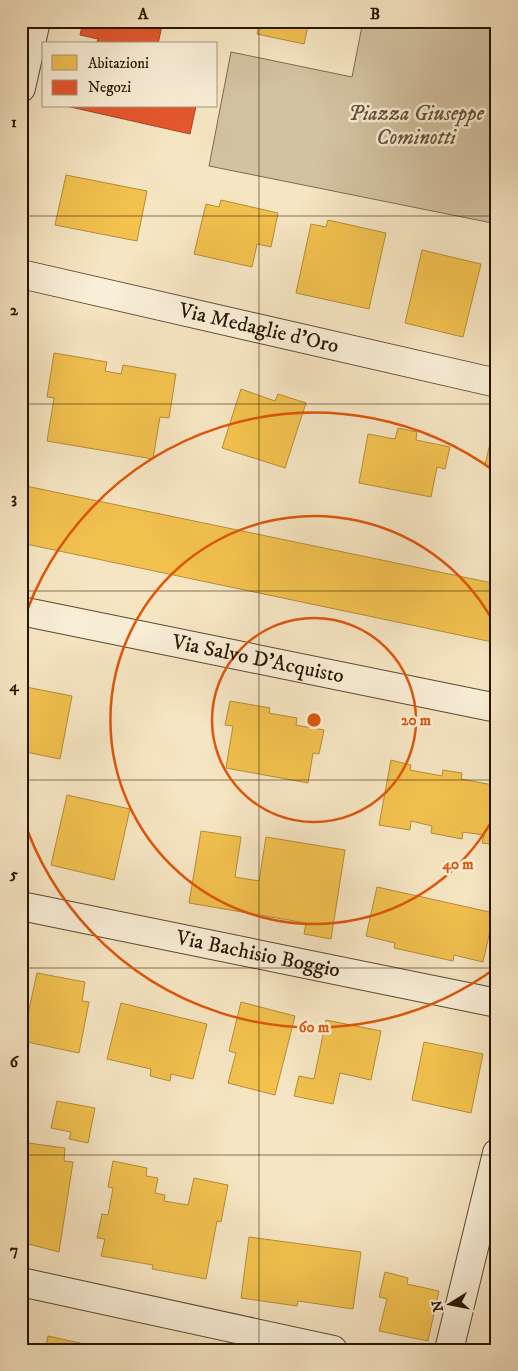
<svg xmlns="http://www.w3.org/2000/svg" width="518" height="1371" font-family="'IM FELL DW Pica',serif">
<style>
.green{fill:#d3c2a1;stroke:#7d6c50}
.homes{fill:#f2c14e;stroke:#b58d37}
.shops{fill:#e4572e;stroke:#ab4320}
.lines{fill:none;stroke-linecap:round;stroke-linejoin:round}
.minor-casing{stroke:#5b4930;stroke-width:30}
.tertiary-casing{stroke:#5b4930;stroke-width:30}
.minor{stroke:#f9eed7;stroke-width:28}
.tertiary{stroke:#f9eed7;stroke-width:28}
.grid{fill:none;stroke:#271500;stroke-width:1;stroke-opacity:0.55}
.ring{fill:none;stroke:#de560b;stroke-width:2.5}
.labels{text-anchor:middle;dominant-baseline:central;stroke-width:5;stroke-linejoin:round;paint-order:stroke}
.park-label{font-size:21px;font-style:italic;fill:#635238;stroke:#f9eed7}
.street-label{font-size:21px;fill:#271500;stroke:#f9eed7}
.centre{fill:#de560b;stroke:#f9eed7;stroke-width:2.5}
.ring-label{font-size:15px;text-anchor:middle;font-weight:bold;fill:#de560b;stroke:#f9eed7;stroke-width:5;stroke-linejoin:round;paint-order:stroke}
.neatline{fill:none;stroke:#271500;stroke-width:2}
.grid-label{font-size:16px;text-anchor:middle;font-weight:bold;fill:#271500}
</style>
<rect width="100%" height="100%" fill="#f6e5c2"/>
<filter id="stains"><feTurbulence type="fractalNoise" baseFrequency=".004" numOctaves="4"/><feColorMatrix values="0 0 0 0 .2 0 0 0 0 .09 0 0 0 0 .02 0 0 0 .5 -.17"/></filter>
<radialGradient id="worn" r=".72"><stop offset=".6" stop-color="#630" stop-opacity="0"/><stop offset="1" stop-color="#630" stop-opacity=".3"/></radialGradient>
<!-- green -->
<polygon class="green" points="363,21 497,21 497,224 209,166 231,52 352,77"/>
<!-- homes -->
<g class="homes">
<polygon points="260,21 309,21 304,44 257,34"/>
<polygon points="66,175 147,191 137,241 55,225"/>
<polygon points="221,200 278,213 271,247 257,244 252,267 194,254 206,204 219,207"/>
<polygon points="328,220 386,233 369,309 296,293 311,224 326,227"/>
<polygon points="422,250 481,264 463,337 405,323"/>
<polygon points="54,353 107,362 105,371 121,374 123,365 176,374 169,418 160,417 153,459 47,441 54,398 47,397"/>
<polygon points="241,389 275,401 278,394 306,403 285,468 222,448"/>
<polygon points="398,428 417,432 416,440 450,447 445,469 437,467 431,497 359,483 368,434 395,439"/>
<polygon points="491,439 497,441 497,468 485,465"/>
<polygon points="21,485 497,584 497,643 21,543"/>
<polygon points="21,686 72,696 60,759 21,751"/>
<polygon points="230,701 270,708 269,713 297,718 296,725 324,730 319,754 313,753 308,783 226,768 233,726 225,725"/>
<polygon points="391,760 411,765 410,770 442,776 443,770 462,773 461,779 493,785 495,779 497,779 497,845 482,843 484,835 463,832 462,839 431,833 432,826 411,821 410,830 379,825"/>
<polygon points="67,795 130,809 114,880 51,865"/>
<polygon points="201,831 241,837 235,877 259,881 266,837 345,850 331,939 304,934 306,923 189,903"/>
<polygon points="377,887 494,913 483,962 454,955 453,961 394,948 395,943 366,936"/>
<polygon points="37,973 85,982 82,1001 89,1002 79,1053 22,1041"/>
<polygon points="241,1002 295,1016 275,1095 228,1083 236,1053 229,1051"/>
<polygon points="121,1003 207,1024 193,1079 171,1074 170,1081 150,1076 151,1069 107,1059"/>
<polygon points="326,1020 381,1031 371,1080 340,1073 333,1104 294,1096 299,1076 314,1079"/>
<polygon points="424,1042 483,1054 471,1113 412,1100"/>
<polygon points="57,1101 95,1108 88,1143 69,1139 71,1132 51,1128"/>
<polygon points="21,1142 65,1148 64,1161 73,1162 59,1252 21,1242"/>
<polygon points="113,1161 147,1168 146,1176 158,1178 155,1193 165,1195 164,1201 188,1205 194,1178 228,1185 221,1222 217,1221 206,1279 152,1269 153,1265 101,1256 105,1239 97,1238 102,1214 108,1215 113,1188 108,1187"/>
<polygon points="249,1237 361,1252 353,1309 298,1301 297,1306 241,1298"/>
<polygon points="385,1272 408,1278 407,1284 439,1291 428,1341 379,1331 387,1299 379,1297"/>
<polygon points="48,1336 84,1344 82,1350 22,1350 24,1342 46,1347"/>
</g>
<!-- shops -->
<g class="shops">
<polygon points="83,21 163,21 158,44 96,44 98,39 80,35"/>
<polygon points="66,106 196,106 190,134"/>
</g>
<g class="lines">
<!-- minor casing -->
<g class="minor-casing">
<g id="minor">
<polyline points="21,88 36,21"/>
<path id="s1" d="M21,274L497,383"/>
<path id="s2" d="M21,611L497,708"/>
<path id="s3" d="M21,906L497,1003"/>
<polyline points="21,1282 333,1350"/>
</g>
</g>
<!-- tertiary casing -->
<g class="tertiary-casing">
<polyline id="tertiary" points="449,1350 497,1153"/>
</g>
<!-- minor -->
<use href="#minor" class="minor"/>
<!-- tertiary -->
<use href="#tertiary" class="tertiary"/>
</g>
<!-- grid -->
<path class="grid" d="M259,21V1350M21,216H497M21,404H497M21,591H497M21,780H497M21,968H497M21,1155H497"/>
<!-- distance rings -->
<g class="ring">
<circle cx="314" cy="720" r="102"/>
<path d="M497 811A204 204 0 1 1 497 629"/>
<path d="M497 967A307 307 0 0 1 22 815M22 625A307 307 0 0 1 497 473"/>
</g>
<g class="labels">
<!-- park labels -->
<g class="park-label">
<text x="416" y="114">Piazza Giuseppe<tspan x="416" dy="24">Cominotti</tspan></text>
</g>
<!-- street labels -->
<g class="street-label">
<text stroke="none"><textPath href="#s1" startOffset="244">Via Medaglie d'Oro</textPath></text>
<text stroke="none"><textPath href="#s2" startOffset="242">Via Salvo D'Acquisto</textPath></text>
<text stroke="none"><textPath href="#s3" startOffset="242">Via Bachisio Boggio</textPath></text>
</g>
</g>
<circle cx="314" cy="720" r="8" class="centre"/>
<g class="ring-label">
<text x="416" y="725">20 m</text>
<text x="458" y="869">40 m</text>
<text x="314" y="1032">60 m</text>
</g>
<!-- margin -->
<rect width="518" height="1371" fill="none" stroke="#f6e5c2" stroke-width="55"/>
<!-- legend -->
<rect x="42" y="42" width="175" height="65" fill="#f9eed7" stroke="#a59781"/>
<rect x="52" y="55" width="25" height="15" fill="#f2c14e" stroke="#a59781"/>
<text x="88" y="68" font-size="15" fill="#271500">Abitazioni</text>
<rect x="52" y="80" width="25" height="15" fill="#e4572e" stroke="#a59781"/>
<text x="88" y="92" font-size="15" fill="#271500">Negozi</text>
<!-- north arrow -->
<g transform="translate(450 1304) rotate(260)" stroke="#f9eed7" stroke-width="4" paint-order="stroke">
<path d="M0-4L9 19L0 12L-9 19Z" fill="#271500"/>
<text y="-8" font-size="14" font-weight="bold" text-anchor="middle" fill="#271500">N</text>
</g>
<rect x="28" y="28" width="462" height="1316" class="neatline"/>
<g class="grid-label">
<text x="143" y="19">A</text>
<text x="375" y="19">B</text>
<text x="14" y="127">1</text>
<text x="14" y="315">2</text>
<text x="14" y="503">3</text>
<text x="14" y="691">4</text>
<text x="14" y="879">5</text>
<text x="14" y="1067">6</text>
<text x="14" y="1255">7</text>
</g>
<rect width="100%" height="100%" filter="url(#stains)"/>
<rect width="100%" height="100%" fill="url(#worn)"/>
</svg>
